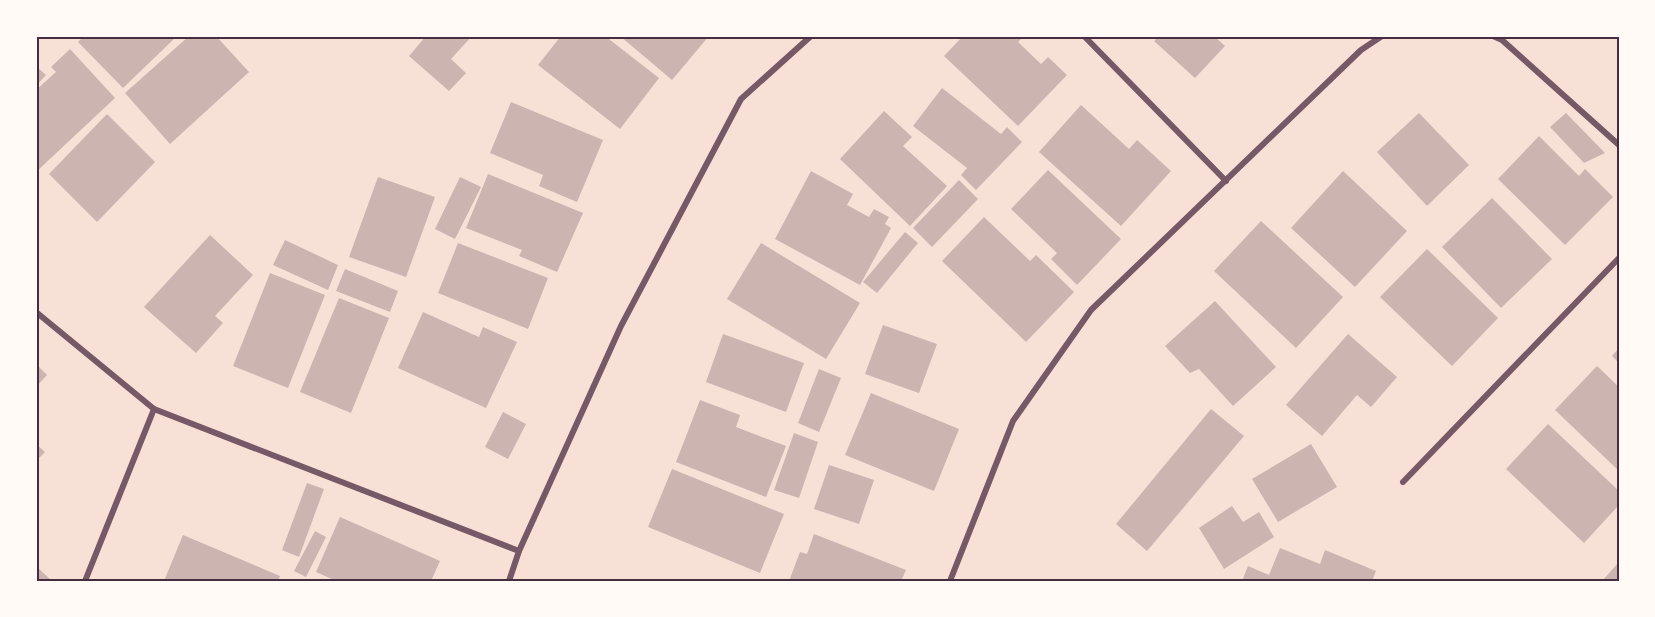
<svg xmlns="http://www.w3.org/2000/svg" width="1655" height="617" font-family="'PT Sans Narrow',sans-serif">
<style>
.building{fill:#ccb4b1}
.lines{fill:none;stroke-linecap:round;stroke-linejoin:round}
.minor{stroke:#755966;stroke-width:6}
.neatline{fill:none;stroke:#4a2c40;stroke-width:2}
</style>
<rect width="100%" height="100%" fill="#f7e1d7"/>
<!-- building -->
<g class="building">
<polygon points="84,36 177,36 123,88 78,42"/>
<polygon points="189,36 216,36 249,72 170,144 125,93"/>
<polygon points="426,36 472,36 451,59 466,73 449,91 409,56"/>
<polygon points="561,36 605,36 659,78 620,129 538,65"/>
<polygon points="620,36 709,36 672,80"/>
<polygon points="963,36 1024,36 1018,42 1041,64 1048,57 1067,75 1018,126 944,56"/>
<polygon points="1159,36 1214,36 1225,46 1195,78 1154,41"/>
<polygon points="70,49 115,98 36,172 36,90 56,72 51,67"/>
<polygon points="36,66 46,75 36,86"/>
<polygon points="942,88 1001,134 1007,127 1022,142 976,190 961,175 967,168 913,126"/>
<polygon points="511,102 603,140 577,202 539,186 543,175 490,153"/>
<polygon points="1081,105 1129,149 1137,140 1171,171 1121,226 1039,152"/>
<polygon points="884,111 912,137 903,146 947,186 910,226 840,159"/>
<polygon points="1419,113 1469,165 1427,206 1377,152"/>
<polygon points="1566,113 1605,153 1584,163 1550,127"/>
<polygon points="107,114 155,162 97,222 49,174"/>
<polygon points="1539,136 1579,176 1585,169 1613,197 1565,245 1498,179"/>
<polygon points="1048,170 1121,239 1077,285 1051,259 1057,253 1011,209"/>
<polygon points="811,171 853,194 847,205 869,217 874,209 889,217 885,224 891,228 860,285 775,239"/>
<polygon points="1343,171 1407,231 1355,287 1291,228"/>
<polygon points="488,174 583,213 557,272 519,256 522,250 466,228"/>
<polygon points="378,177 435,197 406,277 349,257"/>
<polygon points="460,177 481,187 455,239 435,229"/>
<polygon points="959,180 978,199 932,247 913,228"/>
<polygon points="1492,198 1552,259 1501,308 1442,247"/>
<polygon points="984,217 1030,261 1036,255 1074,292 1026,342 942,261"/>
<polygon points="1261,221 1343,297 1296,348 1214,271"/>
<polygon points="905,232 918,243 877,293 863,282"/>
<polygon points="210,235 253,275 215,316 223,323 196,353 144,307"/>
<polygon points="285,240 338,265 328,290 273,265"/>
<polygon points="458,243 548,278 528,329 438,293"/>
<polygon points="761,243 860,303 826,359 727,299"/>
<polygon points="1427,249 1498,318 1452,366 1380,297"/>
<polygon points="345,269 398,291 390,312 336,291"/>
<polygon points="270,273 325,295 288,388 233,366"/>
<polygon points="339,298 389,318 351,413 300,392"/>
<polygon points="1215,301 1276,367 1233,406 1199,369 1190,373 1165,346"/>
<polygon points="423,312 479,337 483,327 517,342 486,408 398,368"/>
<polygon points="883,325 937,344 919,393 865,374"/>
<polygon points="723,334 804,363 786,412 706,382"/>
<polygon points="1348,334 1397,377 1371,407 1357,395 1322,436 1286,405"/>
<polygon points="1619,348 1619,363 1612,356"/>
<polygon points="36,364 47,375 36,387"/>
<polygon points="1597,366 1619,387 1619,471 1555,410"/>
<polygon points="819,369 841,378 819,432 798,423"/>
<polygon points="871,393 959,429 934,491 845,455"/>
<polygon points="700,400 740,415 736,427 786,446 766,497 676,462"/>
<polygon points="1211,409 1244,436 1147,551 1116,524"/>
<polygon points="503,412 526,424 508,459 485,447"/>
<polygon points="1548,424 1619,491 1619,505 1584,543 1506,469"/>
<polygon points="794,433 818,442 799,498 774,490"/>
<polygon points="36,444 45,452 36,461"/>
<polygon points="1311,444 1337,487 1278,522 1252,479"/>
<polygon points="829,465 874,480 859,524 814,509"/>
<polygon points="672,469 784,514 760,573 648,527"/>
<polygon points="307,483 324,489 299,557 282,550"/>
<polygon points="1232,506 1243,522 1259,512 1274,537 1224,569 1199,528"/>
<polygon points="340,517 440,561 431,581 336,581 316,572"/>
<polygon points="315,531 326,537 306,577 294,571"/>
<polygon points="814,534 906,570 901,581 789,581 800,552 807,554"/>
<polygon points="183,535 280,576 278,581 164,581"/>
<polygon points="1280,548 1320,564 1325,550 1376,571 1372,581 1242,581 1248,566 1269,575"/>
<polygon points="1619,562 1619,581 1602,581"/>
<polygon points="36,566 52,581 36,581"/>
</g>
<g class="lines">
<!-- minor -->
<g class="minor">
<polyline points="1084,36 1226,181"/>
<polyline points="1493,36 1502,40 1619,145"/>
<polyline points="36,312 154,409"/>
<polyline points="1403,482 1619,258"/>
<polyline points="85,581 154,409 519,551"/>
<polyline points="509,581 519,551 621,326 741,99 811,36"/>
<polyline points="950,581 1013,421 1091,310 1361,50 1382,36"/>
</g>
</g>
<!-- border -->
<rect width="1655" height="617" fill="none" stroke="#fffaf5" stroke-width="75"/>
<rect x="38" y="38" width="1580" height="542" class="neatline"/>
</svg>
